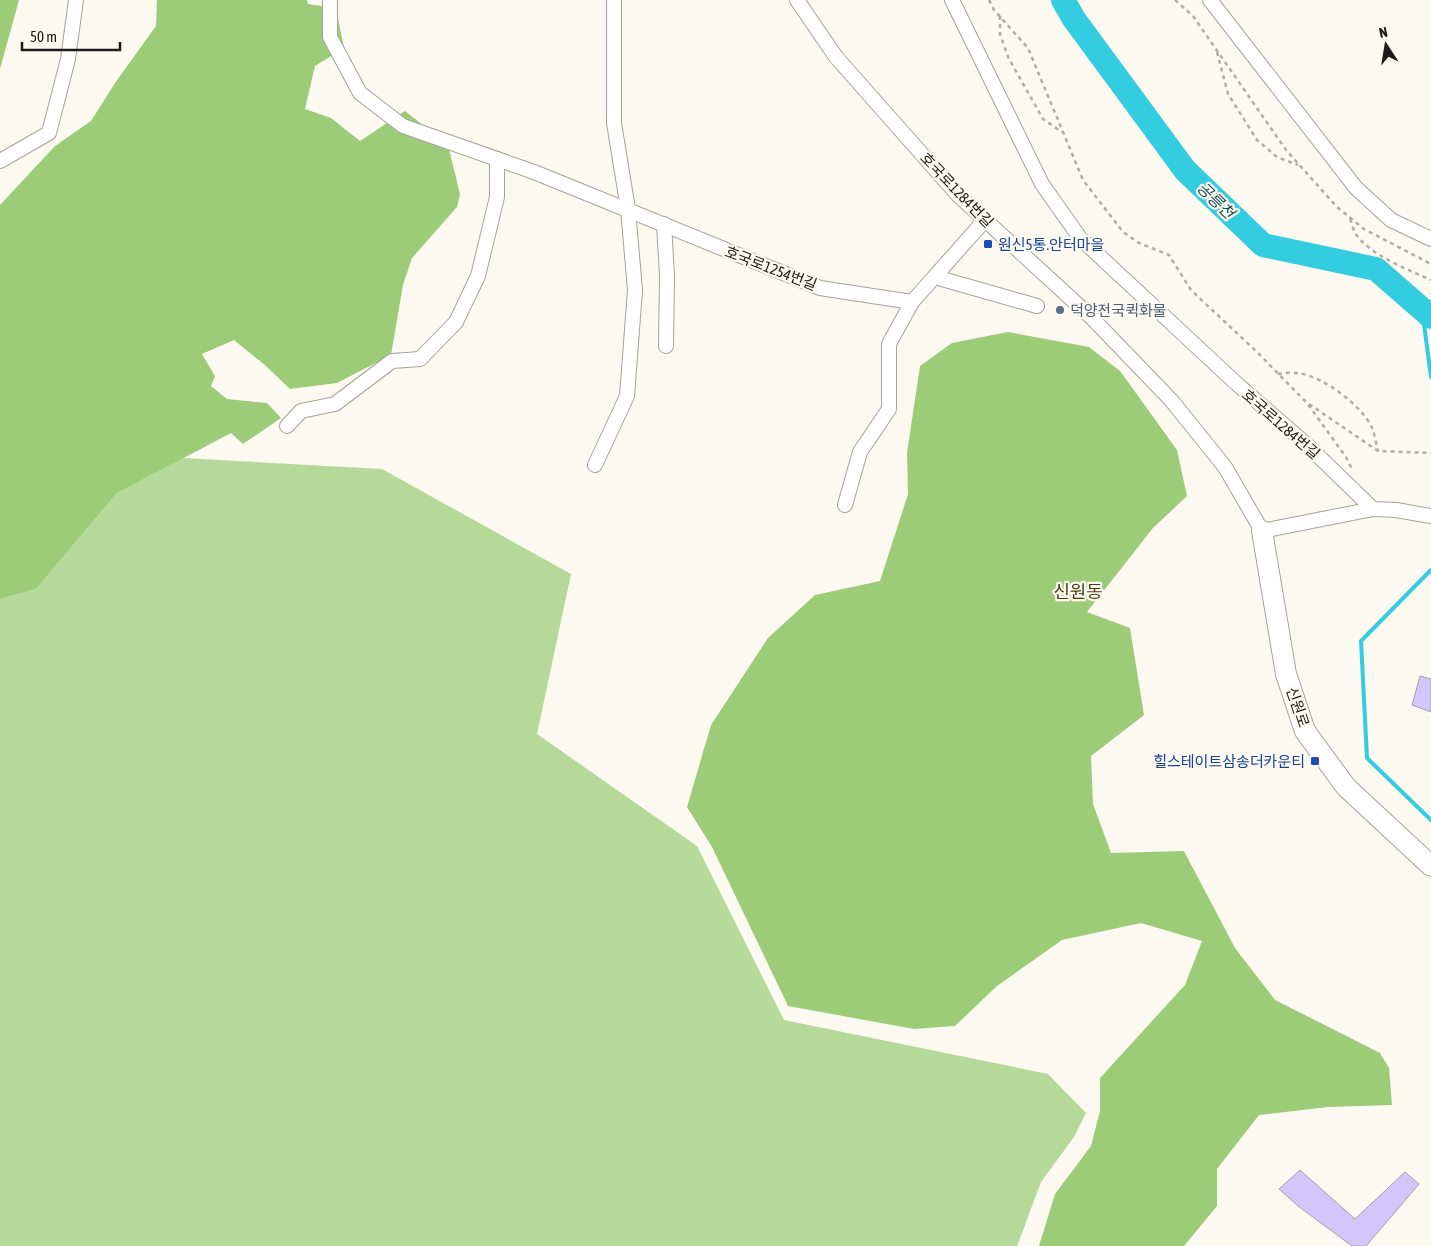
<svg xmlns="http://www.w3.org/2000/svg" width="1431" height="1246" font-family="'Asap Condensed','Noto Sans KR',sans-serif">
<style>
.green{fill:#b4d999}
.forest{fill:#9ccc78}
.lines{fill:none;stroke-linecap:round;stroke-linejoin:round}
.stream{stroke:#34cce0;stroke-width:4}
.river{stroke:#34cce0;stroke-width:24}
.building{fill:#d2c6fb;stroke:#a2a1a8}
.street-casing{stroke:#a5a29b;stroke-width:16}
.secondary-casing{stroke:#a5a29b;stroke-width:22}
.path{stroke:#b0ada7;stroke-width:2.5;stroke-dasharray:4 4;stroke-linecap:butt}
.street{stroke:#fff;stroke-width:14}
.secondary{stroke:#fff;stroke-width:20}
.transit-dot{fill:#1a4fb4;stroke:#fcf9f1;stroke-width:2}
.service-dot{fill:#5c6f8a;stroke:#fcf9f1;stroke-width:2}
.labels{text-anchor:middle;dominant-baseline:central;stroke-width:4.5;stroke-linejoin:round;paint-order:stroke}
.street-label{font-size:15px;fill:#1c1b19;stroke:#fcf9f1}
.transit-label{font-size:15px;fill:#164399;stroke:#fcf9f1;text-anchor:start}
.service-label{font-size:15px;fill:#4e5e75;stroke:#fcf9f1;text-anchor:start}
.water-label{font-size:16px;font-style:italic;fill:#0f4e56;stroke:#fcf9f1}
.quarter-label{font-size:18px;fill:#493c13;stroke:#fcf9f1}
</style>
<rect width="100%" height="100%" fill="#fcf9f1"/>
<!-- green -->
<polygon class="green" points="183,458 382,469 571,574 537,734 697,846 784,1020 1048,1074 1086,1113 1074,1137 1041,1182 1017,1246 0,1246 0,599 36,589 117,493"/>
<!-- forest -->
<g class="forest">
<polygon points="0,0 19,0 0,69"/>
<polygon points="157,0 307,0 308,4 336,8 344,48 315,66 305,109 331,118 360,141 405,111 448,145 460,194 457,207 412,258 403,285 391,355 337,383 290,389 266,366 234,340 202,354 215,376 211,386 227,399 267,403 281,418 243,444 231,433 117,493 36,589 0,599 0,205 55,146 91,121 115,83 156,26"/>
<polygon points="1008,332 1089,347 1120,371 1177,450 1187,496 1153,528 1087,612 1130,628 1144,715 1091,756 1093,804 1111,853 1184,851 1235,948 1275,1000 1380,1053 1389,1068 1392,1105 1328,1107 1259,1115 1217,1169 1217,1206 1184,1246 1039,1246 1055,1194 1091,1146 1100,1111 1100,1078 1185,985 1202,941 1141,923 1062,940 997,986 955,1026 914,1029 788,1006 712,847 687,807 711,725 768,638 815,595 880,581 908,494 907,453 920,366 952,343"/>
</g>
<g class="lines">
<!-- stream -->
<g class="stream">
<polyline points="1422,309 1431,377"/>
<polyline points="1431,570 1361,641 1367,758 1431,820"/>
</g>
<!-- river -->
<polyline class="river" points="1063,0 1074,19 1185,170 1263,245 1376,269 1431,317"/>
</g>
<!-- building -->
<g class="building">
<polygon points="1420,676 1431,679 1431,712 1412,705"/>
<polygon points="1300,1170 1355,1219 1405,1172 1419,1184 1366,1246 1352,1246 1298,1206 1279,1189"/>
</g>
<g class="lines">
<!-- street casing -->
<g class="street-casing">
<g id="street">
<polyline points="330,0 330,37 360,93 403,126 534,172 820,288 912,302"/>
<polyline points="797,0 836,57 958,195 1090,316 1171,400 1225,467 1262,531 1373,509 1396,510 1431,516"/>
<polyline points="952,0 1042,184 1080,238 1237,384 1307,445 1373,509"/>
<polyline points="1210,0 1356,188 1391,220 1431,239"/>
<polyline points="0,161 49,133 68,59 76,0"/>
<polyline points="664,224 667,275 666,346"/>
<polyline points="935,277 1037,306"/>
<polyline points="287,426 301,411 335,404 392,361 420,359 456,322 478,276 497,197 497,159"/>
<polyline points="595,465 627,396 635,290 628,209 614,123 614,0"/>
<polyline points="845,505 860,452 889,409 889,344 912,302 985,220"/>
</g>
</g>
<!-- secondary casing -->
<g class="secondary-casing">
<polyline id="secondary" points="1262,531 1286,674 1305,731 1346,787 1431,866"/>
</g>
<!-- path -->
<g class="path">
<polyline points="989,0 994,10 1028,48 1083,180 1123,232 1139,243 1169,255 1191,290 1258,353 1307,403 1346,457 1353,471"/>
<polyline points="1175,0 1193,16 1286,150 1337,207 1364,229 1431,264"/>
<polyline points="1000,16 1000,34 1008,57 1043,119 1062,132"/>
<polyline points="1217,52 1228,94 1257,140 1277,157 1298,165"/>
<path d="M1350,219C1352,223 1353,229 1355,233C1371,256 1407,269 1431,280"/>
<path d="M1278,374C1284,373 1291,372 1298,373C1322,376 1362,405 1372,428C1375,435 1376,444 1378,451"/>
<polyline points="1309,404 1378,451 1431,453"/>
</g>
<!-- street -->
<use href="#street" class="street"/>
<!-- secondary -->
<use href="#secondary" class="secondary"/>
</g>
<!-- markers -->
<g class="transit-dot">
<rect x="983" y="239" width="10" height="10" rx="2.5"/>
<rect x="1310" y="756" width="10" height="10" rx="2.5"/>
</g>
<circle class="service-dot" cx="1060" cy="310" r="5"/>
<g class="labels">
<!-- street labels -->
<g class="street-label">
<text transform="translate(957 190) rotate(46)">호국로1284번길</text>
<text transform="translate(771 268) rotate(21)">호국로1254번길</text>
<text transform="translate(1281 424) rotate(41)">호국로1284번길</text>
<text transform="translate(1298 707) rotate(71)">신원로</text>
</g>
<!-- transit labels -->
<g class="transit-label">
<text x="998" y="244">원신5통.안터마을</text>
<text x="1305" y="761" text-anchor="end">힐스테이트삼송더카운티</text>
</g>
<!-- service labels -->
<g class="service-label">
<text x="1070" y="310">덕양전국퀵화물</text>
</g>
<!-- water labels -->
<g class="water-label">
<text transform="translate(1216 200) rotate(44)">공릉천</text>
</g>
<!-- quarter labels -->
<g class="quarter-label">
<text x="1078" y="591">신원동</text>
</g>
</g>
<!-- north arrow -->
<g transform="translate(1386 45) rotate(348)" stroke="#fcf9f1" stroke-width="4" paint-order="stroke">
<path d="M0-4L9 19L0 12L-9 19Z" fill="#1c1b19"/>
<text y="-8" font-size="14" font-weight="bold" text-anchor="middle" fill="#1c1b19">N</text>
</g>
<!-- scale -->
<path d="M22 42v8h98v-8" fill="none" stroke="#1c1b19" stroke-width="2.5"/>
<text x="30" y="42" font-size="15" fill="#1c1b19" stroke="#fcf9f1" stroke-width="4" paint-order="stroke">50 m</text>
</svg>
